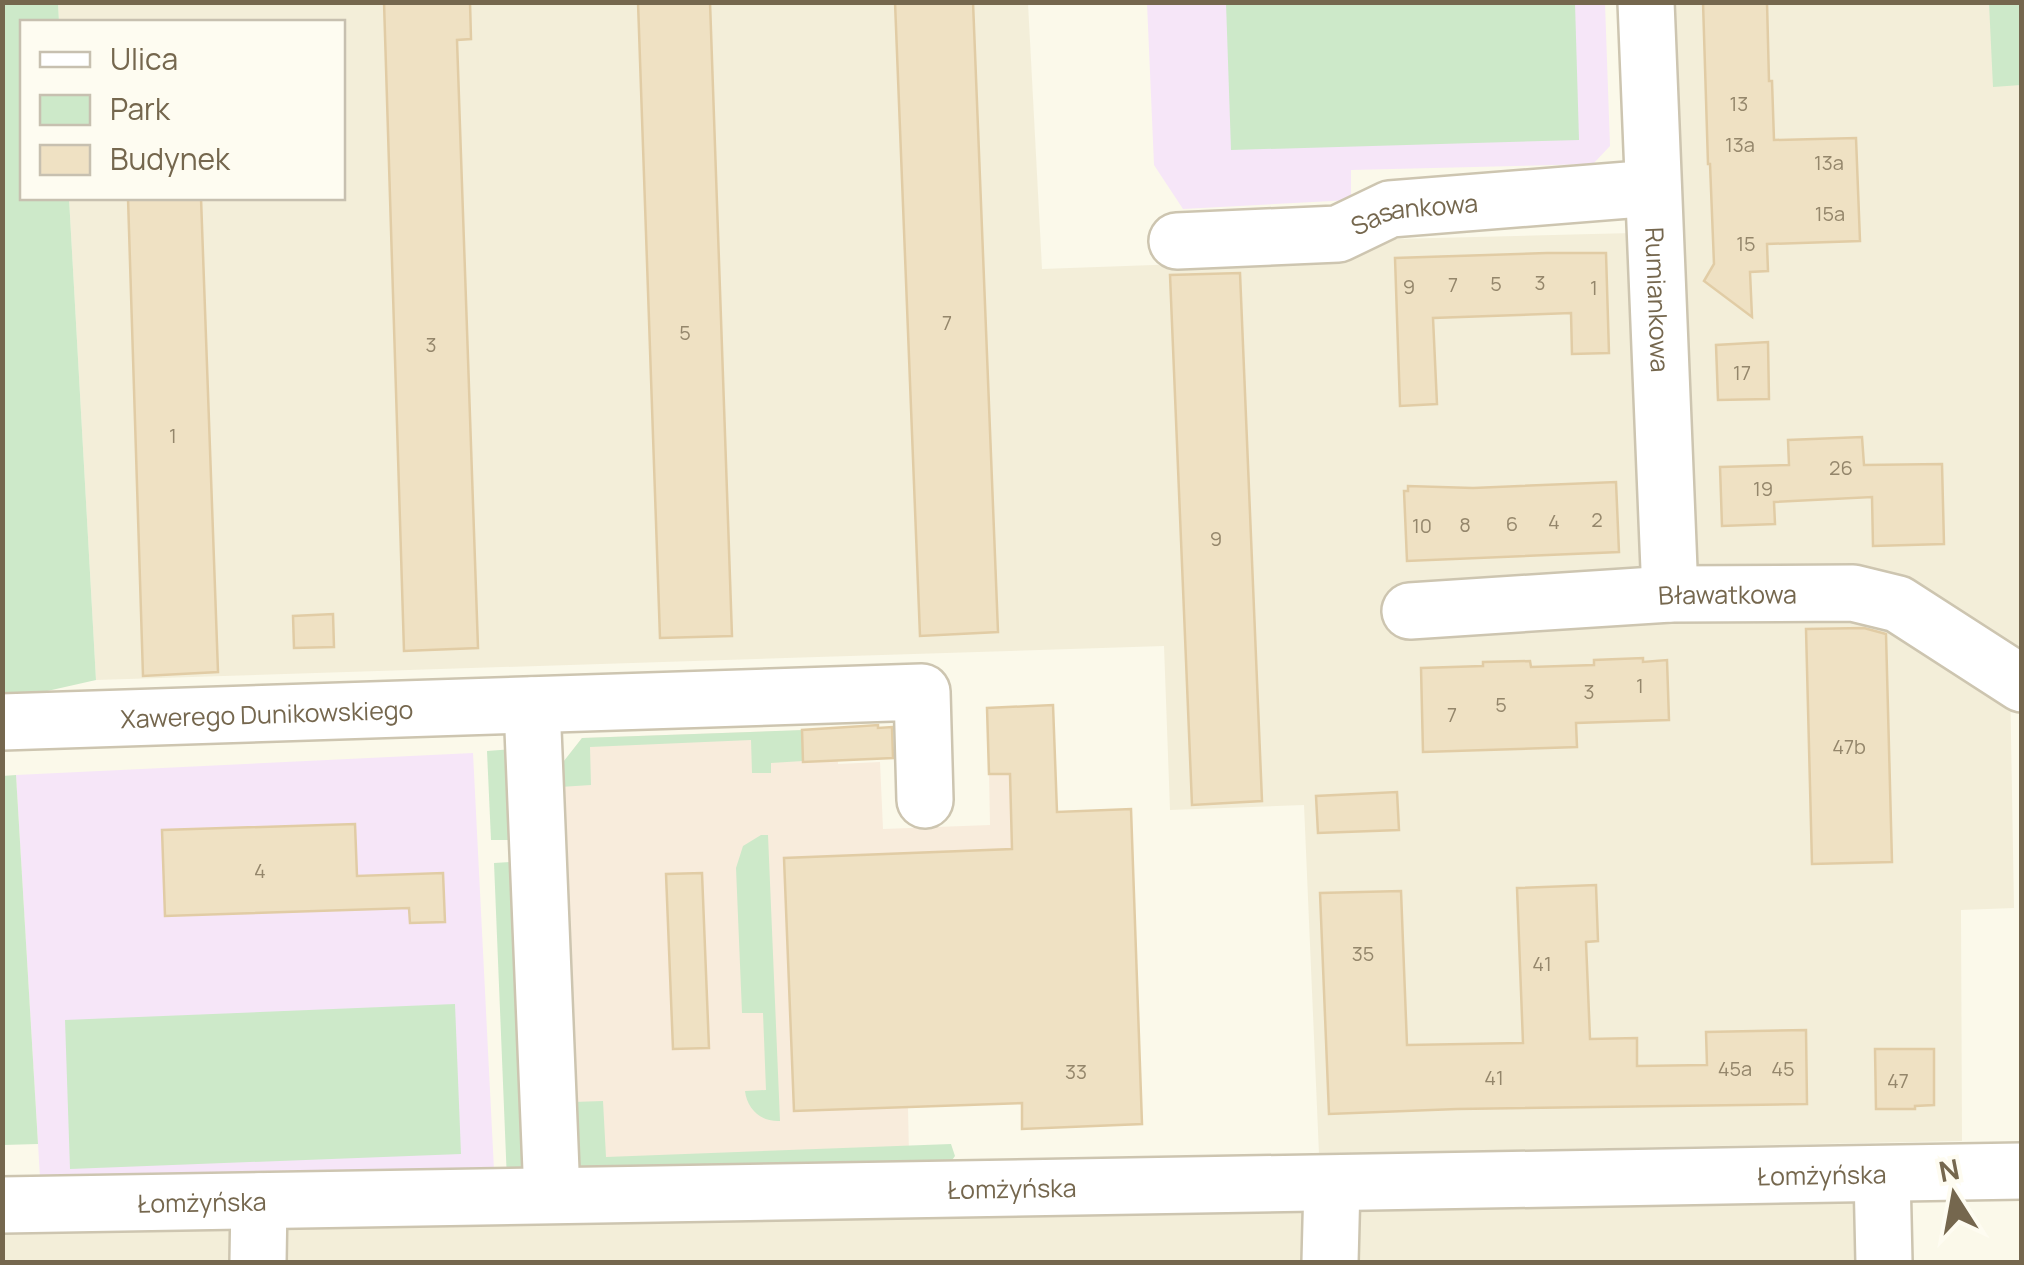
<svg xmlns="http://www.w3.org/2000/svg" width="2024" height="1265" font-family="Manrope,sans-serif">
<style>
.residential{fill:#f3eed9}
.commercial{fill:#f8ecdc}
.education{fill:#f6e6f8}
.green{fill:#cde9c9}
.building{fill:#efe1c3;stroke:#e1cca5;stroke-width:2.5}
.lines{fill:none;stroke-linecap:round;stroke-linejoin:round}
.minor-casing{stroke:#cdc5b0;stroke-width:60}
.minor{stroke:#fff;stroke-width:55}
.labels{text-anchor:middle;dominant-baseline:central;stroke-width:8;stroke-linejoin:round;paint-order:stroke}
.number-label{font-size:20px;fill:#94866b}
.street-label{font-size:25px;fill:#75674e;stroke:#fefcf1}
</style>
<rect width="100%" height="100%" fill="#fbf9ea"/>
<!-- residential -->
<g class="residential">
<polygon points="58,3 1028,3 1042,269 1353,258 1353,240 1671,232 1661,3 2021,3 2022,677 2010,678 2014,908 1961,910 1962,1141 1319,1154 1304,805 1170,810 1164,646 96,680 69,198 342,198 342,22 59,22"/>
<polygon points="1867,1196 1868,1262 3,1262 2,1227"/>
</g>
<!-- commercial -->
<polygon class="commercial" points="837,729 838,764 880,762 883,829 990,825 989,774 1011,774 1012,814 1131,809 1142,1125 1022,1129 1020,1064 994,1065 995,1104 908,1108 909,1154 606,1165 569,1121 553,775 582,738"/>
<!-- education -->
<g class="education">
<polygon points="1147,3 1605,3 1610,146 1593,164 1351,170 1351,200 1183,209 1154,165"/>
<polygon points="473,753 494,1170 41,1194 16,775"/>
</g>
<!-- green -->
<g class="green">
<polygon points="2,3 58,3 59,22 22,22 22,198 69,198 96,680 3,701"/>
<polygon points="1226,3 1575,3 1579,140 1231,150"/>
<polygon points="1989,3 2021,3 2021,85 1993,87"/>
<polygon points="803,730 803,761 771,763 771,773 752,773 751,740 590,747 591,785 560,787 573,1102 603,1101 606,1157 951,1144 955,1156 950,1163 581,1169 573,1160 553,775 582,738"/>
<polygon points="515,749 511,840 491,840 487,751"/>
<polygon points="16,775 38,1144 3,1145 2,776"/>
<path d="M761,835H768L780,1121C761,1122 747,1109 745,1091L766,1090L763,1013H742L736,868L743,846Z"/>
<polygon points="510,862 516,867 533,1154 522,1174 507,1181 494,863"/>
<polygon points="455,1004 461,1154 70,1169 65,1020"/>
</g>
<!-- building -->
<g class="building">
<polygon points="384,2 470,2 471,39 457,40 478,648 404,651"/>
<polygon points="638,2 710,2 732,636 660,638"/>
<polygon points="895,2 973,2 998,632 920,636"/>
<polygon points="1703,2 1767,2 1769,81 1772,81 1774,140 1856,138 1860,241 1767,244 1768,271 1750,272 1752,317 1704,281 1714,264 1710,164 1708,164"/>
<polygon points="128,198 201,198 218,672 143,676"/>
<polygon points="1547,253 1606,253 1609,353 1572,354 1571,313 1433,318 1437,404 1400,406 1395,258"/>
<polygon points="1240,273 1262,801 1192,805 1170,275"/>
<polygon points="1768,342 1769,399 1718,400 1716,345"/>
<polygon points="1862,437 1864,465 1942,464 1944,544 1873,546 1872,497 1774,502 1775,524 1722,526 1720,467 1789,465 1788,440"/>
<polygon points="1616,482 1619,552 1407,561 1404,491 1408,491 1408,486 1473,488"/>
<polygon points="333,614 334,647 294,648 293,616"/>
<polygon points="1864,628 1886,634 1892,862 1812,864 1806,629"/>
<polygon points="1643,658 1643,662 1667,660 1669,720 1576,723 1577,747 1423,752 1421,668 1483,666 1483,662 1530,661 1531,667 1594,665 1594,660"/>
<polygon points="1053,705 1057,812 1131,809 1142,1124 1022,1129 1022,1103 794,1111 784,858 1012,849 1010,774 989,774 987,708"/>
<polygon points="878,725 878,728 892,727 893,758 803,762 802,730"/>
<polygon points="1397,792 1399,830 1318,833 1316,796"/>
<polygon points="355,824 357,876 443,873 445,922 410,923 409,908 165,916 162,830"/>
<polygon points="702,873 709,1048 673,1049 666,874"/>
<polygon points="1596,885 1598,941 1586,942 1590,1039 1637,1038 1637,1066 1707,1065 1706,1032 1806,1030 1807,1104 1457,1109 1329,1114 1320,893 1401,891 1407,1045 1523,1043 1517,888"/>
<polygon points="1875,1049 1934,1049 1934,1105 1915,1106 1915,1109 1876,1109"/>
</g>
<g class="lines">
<!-- minor casing -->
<g class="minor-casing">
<g id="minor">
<path id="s1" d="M1646,2L1670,594"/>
<path id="s2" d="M1177,241L1338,234L1390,209L1653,188"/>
<path id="s3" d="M1410,611L1670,594L1853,593L1898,604L2022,684"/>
<polyline points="532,705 552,1195"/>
<path id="s4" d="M2,722L922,692L925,800"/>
<polyline points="1882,1174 1884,1262"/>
<path id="s5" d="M2,1205L2022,1171"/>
<polyline points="258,1262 259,1201"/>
<polyline points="1330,1262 1332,1184"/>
</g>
</g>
<!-- minor -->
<use href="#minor" class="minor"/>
</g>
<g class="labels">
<!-- number labels -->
<g class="number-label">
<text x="1739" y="103">13</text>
<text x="1740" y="144">13a</text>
<text x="1829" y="162">13a</text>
<text x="1830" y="213">15a</text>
<text x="1746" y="243">15</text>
<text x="1540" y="282">3</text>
<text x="1496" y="283">5</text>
<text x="1453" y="284">7</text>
<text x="1409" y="286">9</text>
<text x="1594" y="287">1</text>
<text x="947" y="322">7</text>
<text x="685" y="332">5</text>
<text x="431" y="344">3</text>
<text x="1742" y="372">17</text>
<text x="173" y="435">1</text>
<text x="1841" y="467">26</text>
<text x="1763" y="488">19</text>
<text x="1597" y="519">2</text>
<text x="1554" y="521">4</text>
<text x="1512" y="523">6</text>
<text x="1465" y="524">8</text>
<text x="1422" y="525">10</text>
<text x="1216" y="538">9</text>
<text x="1640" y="685">1</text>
<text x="1589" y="691">3</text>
<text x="1501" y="704">5</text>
<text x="1452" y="714">7</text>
<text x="1849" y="746">47b</text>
<text x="260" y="870">4</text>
<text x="1363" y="953">35</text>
<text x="1542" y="963">41</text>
<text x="1735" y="1068">45a</text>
<text x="1783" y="1068">45</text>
<text x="1076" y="1071">33</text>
<text x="1494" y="1077">41</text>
<text x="1898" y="1080">47</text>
</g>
<!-- street labels -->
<g class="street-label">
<text stroke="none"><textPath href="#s2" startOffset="242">Sasankowa</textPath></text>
<text stroke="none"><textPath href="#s1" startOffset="298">Rumiankowa</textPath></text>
<text stroke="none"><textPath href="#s3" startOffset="318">Bławatkowa</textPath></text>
<text stroke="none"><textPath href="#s4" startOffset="265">Xawerego Dunikowskiego</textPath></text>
<text stroke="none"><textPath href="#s5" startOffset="1820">Łomżyńska</textPath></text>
<text stroke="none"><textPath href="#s5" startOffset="1010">Łomżyńska</textPath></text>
<text stroke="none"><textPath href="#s5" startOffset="200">Łomżyńska</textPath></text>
</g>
</g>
<!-- border -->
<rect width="2024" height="1265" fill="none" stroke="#75674e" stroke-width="10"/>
<!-- legend -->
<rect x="20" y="20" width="325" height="180" fill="#fefcf1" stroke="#c7c0b0" stroke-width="2.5"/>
<rect x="40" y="52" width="50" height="15" fill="#ffffff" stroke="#c7c0b0" stroke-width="2.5"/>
<text x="110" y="70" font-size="30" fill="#75674e">Ulica</text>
<rect x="40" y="95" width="50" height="30" fill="#cde9c9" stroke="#c7c0b0" stroke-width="2.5"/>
<text x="110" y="120" font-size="30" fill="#75674e">Park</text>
<rect x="40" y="145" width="50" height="30" fill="#efe1c3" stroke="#c7c0b0" stroke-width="2.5"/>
<text x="110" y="170" font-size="30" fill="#75674e">Budynek</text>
<!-- north arrow -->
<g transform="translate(1954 1195) rotate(349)" stroke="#fefcf1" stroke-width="8" paint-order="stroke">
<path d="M0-8L18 38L0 25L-18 38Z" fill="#75674e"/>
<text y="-15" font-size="28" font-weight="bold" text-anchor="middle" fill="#75674e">N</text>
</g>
</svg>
